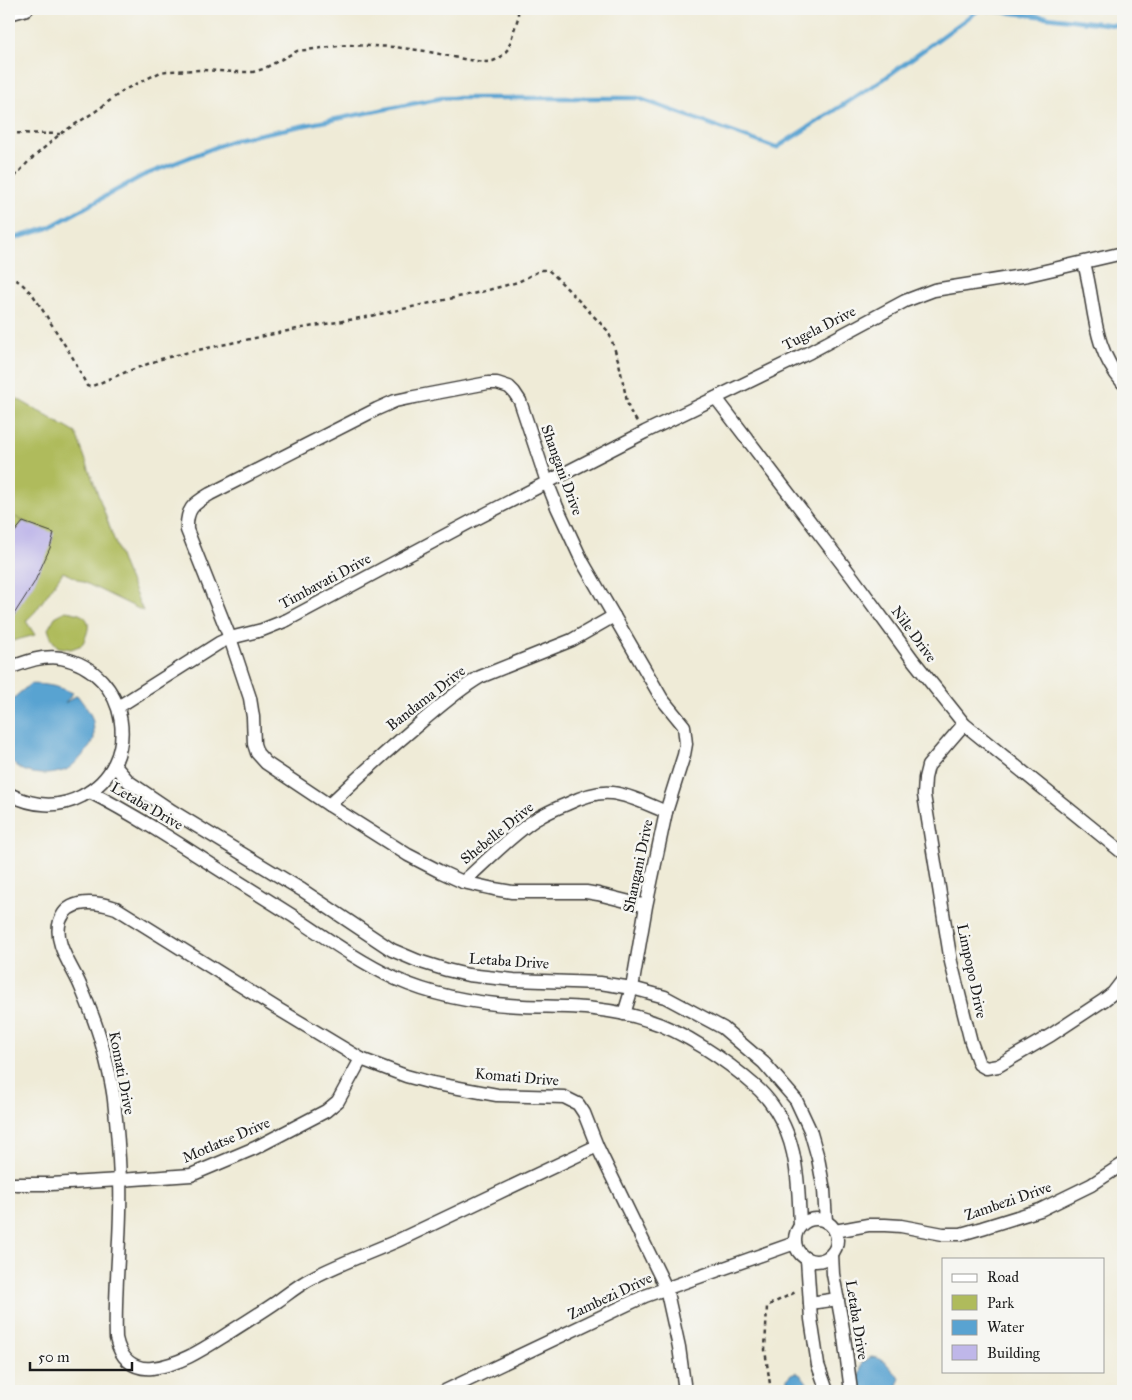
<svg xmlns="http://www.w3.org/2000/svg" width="1132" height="1400" font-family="'IM FELL Great Primer',serif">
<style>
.green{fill:#afbb5c;stroke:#666c3c}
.water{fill:#59a3d1;stroke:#3a6076}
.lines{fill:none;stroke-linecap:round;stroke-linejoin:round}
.stream{stroke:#59a3d1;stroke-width:4.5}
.building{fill:#bfb7e9}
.street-casing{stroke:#3c3b38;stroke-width:15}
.path{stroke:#3c3b38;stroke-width:2.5;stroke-dasharray:4 4;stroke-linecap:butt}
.street{stroke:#fff;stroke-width:12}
.labels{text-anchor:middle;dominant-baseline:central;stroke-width:5;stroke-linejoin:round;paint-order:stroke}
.street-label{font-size:15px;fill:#1c1c1c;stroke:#f6f6f2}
</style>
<rect width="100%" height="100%" fill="#f6f6f2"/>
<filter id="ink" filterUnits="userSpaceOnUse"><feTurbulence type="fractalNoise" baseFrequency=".02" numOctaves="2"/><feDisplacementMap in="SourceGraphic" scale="10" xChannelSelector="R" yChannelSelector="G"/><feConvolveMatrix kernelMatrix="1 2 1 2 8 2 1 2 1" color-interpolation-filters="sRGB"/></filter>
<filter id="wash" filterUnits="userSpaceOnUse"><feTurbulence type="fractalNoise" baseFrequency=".0096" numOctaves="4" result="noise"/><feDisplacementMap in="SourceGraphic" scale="20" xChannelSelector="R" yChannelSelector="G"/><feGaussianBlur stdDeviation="1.12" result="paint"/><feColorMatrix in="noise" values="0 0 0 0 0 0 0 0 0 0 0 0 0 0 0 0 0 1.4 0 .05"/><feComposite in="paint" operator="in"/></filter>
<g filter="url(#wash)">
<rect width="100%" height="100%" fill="#efebd7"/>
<!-- green -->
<g class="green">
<polygon points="9,394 76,433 124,567 143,611 63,572 35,612 26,621 35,635 9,642 9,622 36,578 53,538 16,517 23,522 9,539"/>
<path d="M65,611C91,614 93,623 82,645L71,649L58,647L52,640L48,629L55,617Z"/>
</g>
<!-- water -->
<g class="water">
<path d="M30,684C46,684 58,686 73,693L65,703L77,695C82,702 89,710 92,718C94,723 94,733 94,738C93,746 74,766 66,770C48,777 20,776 9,758V702Z"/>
<path d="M871,1357C886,1357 890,1370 900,1378L898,1383L899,1388H904L905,1391H858L859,1376L862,1363Z"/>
<path d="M796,1372C803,1376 809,1383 809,1391H787V1378L791,1374Z"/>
</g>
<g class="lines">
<!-- stream -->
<polyline class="stream" points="9,240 48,228 142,176 236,139 441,98 638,98 776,148 885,78 980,9 1123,26"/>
</g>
<g id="blocks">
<!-- building -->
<polygon class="building" points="23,522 54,533 50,548 34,583 9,622 9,539"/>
</g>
</g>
<g filter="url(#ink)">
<use href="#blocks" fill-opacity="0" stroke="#3c3b38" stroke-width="1"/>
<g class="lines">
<!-- street casing -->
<g class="street-casing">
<g id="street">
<polyline points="9,14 27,9"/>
<path d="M1084,263C1096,306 1091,346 1123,383"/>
<polyline points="716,398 853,578 913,660 964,724 1123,853"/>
<path d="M9,668C25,662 42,655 61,658C129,671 145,764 82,796C58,809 32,806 9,794"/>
<polyline points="118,707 219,643 230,638 262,630 287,620 470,522 645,432 810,352 905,301 934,290 1028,275 1123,253"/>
<polyline points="964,724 928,766 925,778 924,795 951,962 971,1042 979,1064 986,1068 998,1066 1051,1035 1104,1000 1113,993 1123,980"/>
<polyline points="114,765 129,782 172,811 302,890 392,950 418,961 447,970 468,975 514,980 600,983 632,988 665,997 723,1028 764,1063 796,1100 810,1130 818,1158 824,1190 826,1222"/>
<path d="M90,792C131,813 170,838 209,863C237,881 265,898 293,916C326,938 360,962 396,979C436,997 479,1004 523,1006C546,1007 571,1006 594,1009C612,1011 630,1014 647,1020C683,1031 726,1060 754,1085C768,1097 780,1115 787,1133C798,1160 799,1197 800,1226"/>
<path d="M329,805C358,777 388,750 420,723C439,707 458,690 480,677L572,640L614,616"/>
<path d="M463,882C487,861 510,836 536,819C546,813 557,808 567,804C581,797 596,791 612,793C630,795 649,805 666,812"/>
<path d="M624,1014L632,988L646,906L666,812L684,755L686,744L684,726L662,699L582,561L557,507L547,482L520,401L514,392L509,387L497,383H488L409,398L395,401L377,409L210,494C193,504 186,509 187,530L230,638L250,698L253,717L254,744L257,753L266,763L329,805L408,855L439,871L463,882L494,889L512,892H586L598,894L646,906"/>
<path d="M597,1146C531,1177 465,1209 399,1240C370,1253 340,1263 312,1278C300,1284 289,1293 278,1301C261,1313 242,1324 224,1336C202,1350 179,1365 152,1368C132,1370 120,1357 116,1338C114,1285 122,1232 120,1180C119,1153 117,1126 114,1100C112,1082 107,1063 102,1045C97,1025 88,1004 80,985C72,966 53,943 60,921C68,897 98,902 116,908L278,1009L361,1059L406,1076L432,1083L497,1095L564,1097L578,1104L584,1113L597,1146L666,1288L679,1347L685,1391"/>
<polyline points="9,1184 51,1184 120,1180 191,1175 255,1148 326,1111 338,1101 361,1059"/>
<circle cx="816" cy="1240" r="21"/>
<polyline points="835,1231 868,1225 885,1225 901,1226 943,1234 961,1234 982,1228 1040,1210 1091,1185 1123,1164"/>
<polyline points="832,1254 833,1274 843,1329 851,1391"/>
<polyline points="807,1259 811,1319 818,1365 827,1391"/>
<polyline points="810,1303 838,1299"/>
<polyline points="445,1391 645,1296 795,1243"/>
</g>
</g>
<!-- path -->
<g class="path">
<polyline points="9,133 60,134"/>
<polyline points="9,183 29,161 60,134 96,111 124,90 161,72 167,71 203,70 234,72 253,72 263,69 297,51 347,45 395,47 425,51 468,60 486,62 493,61 500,58 508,49 518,18 518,9"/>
<polyline points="9,275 22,284 33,295 73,358 87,386 90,387 126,372 161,359 189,352 297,329 366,317 481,292 518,282 541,270 548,270 554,275 607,330 611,338 619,363 627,402 630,411 638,423"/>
<polyline points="771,1391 765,1350 767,1306 798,1291"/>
</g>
<!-- street -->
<use href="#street" class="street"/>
</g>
</g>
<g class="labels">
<!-- street labels -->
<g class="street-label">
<text transform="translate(819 328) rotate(-27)">Tugela Drive</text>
<text transform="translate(562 470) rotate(70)">Shangani Drive</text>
<text transform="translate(325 581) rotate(-28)">Timbavati Drive</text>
<text transform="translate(914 634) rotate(54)">Nile Drive</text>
<text transform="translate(426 698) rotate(-38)">Bandama Drive</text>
<text transform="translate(147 806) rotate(30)">Letaba Drive</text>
<text transform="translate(497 833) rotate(-39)">Shebelle Drive</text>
<text transform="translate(638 866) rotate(-78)">Shangani Drive</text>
<text transform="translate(509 961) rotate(4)">Letaba Drive</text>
<text transform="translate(972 971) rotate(78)">Limpopo Drive</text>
<text transform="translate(122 1073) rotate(79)">Komati Drive</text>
<text transform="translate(517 1077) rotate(5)">Komati Drive</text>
<text transform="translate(226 1140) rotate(-23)">Motlatse Drive</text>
<text transform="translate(1008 1201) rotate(-19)">Zambezi Drive</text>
<text transform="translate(610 1296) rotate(-25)">Zambezi Drive</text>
<text transform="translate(857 1320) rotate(81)">Letaba Drive</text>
</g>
</g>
<!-- margin -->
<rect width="1132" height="1400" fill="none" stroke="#f6f6f2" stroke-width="30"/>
<!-- legend -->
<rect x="942" y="1258" width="162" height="115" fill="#f6f6f2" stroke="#9f9f9c"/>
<rect x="952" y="1274" width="25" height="8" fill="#ffffff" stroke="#9f9f9c"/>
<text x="987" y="1282" font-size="15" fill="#1c1c1c">Road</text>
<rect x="952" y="1295" width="25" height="15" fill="#afbb5c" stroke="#9f9f9c"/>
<text x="987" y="1308" font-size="15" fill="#1c1c1c">Park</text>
<rect x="952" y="1320" width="25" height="15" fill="#59a3d1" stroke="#9f9f9c"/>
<text x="987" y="1332" font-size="15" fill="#1c1c1c">Water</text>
<rect x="952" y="1345" width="25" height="15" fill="#bfb7e9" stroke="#9f9f9c"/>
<text x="987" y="1358" font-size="15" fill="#1c1c1c">Building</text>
<!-- scale -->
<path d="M30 1362v8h102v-8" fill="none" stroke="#1c1c1c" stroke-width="2.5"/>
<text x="38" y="1362" font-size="15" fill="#1c1c1c" stroke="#f6f6f2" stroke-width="4" paint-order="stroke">50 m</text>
</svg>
